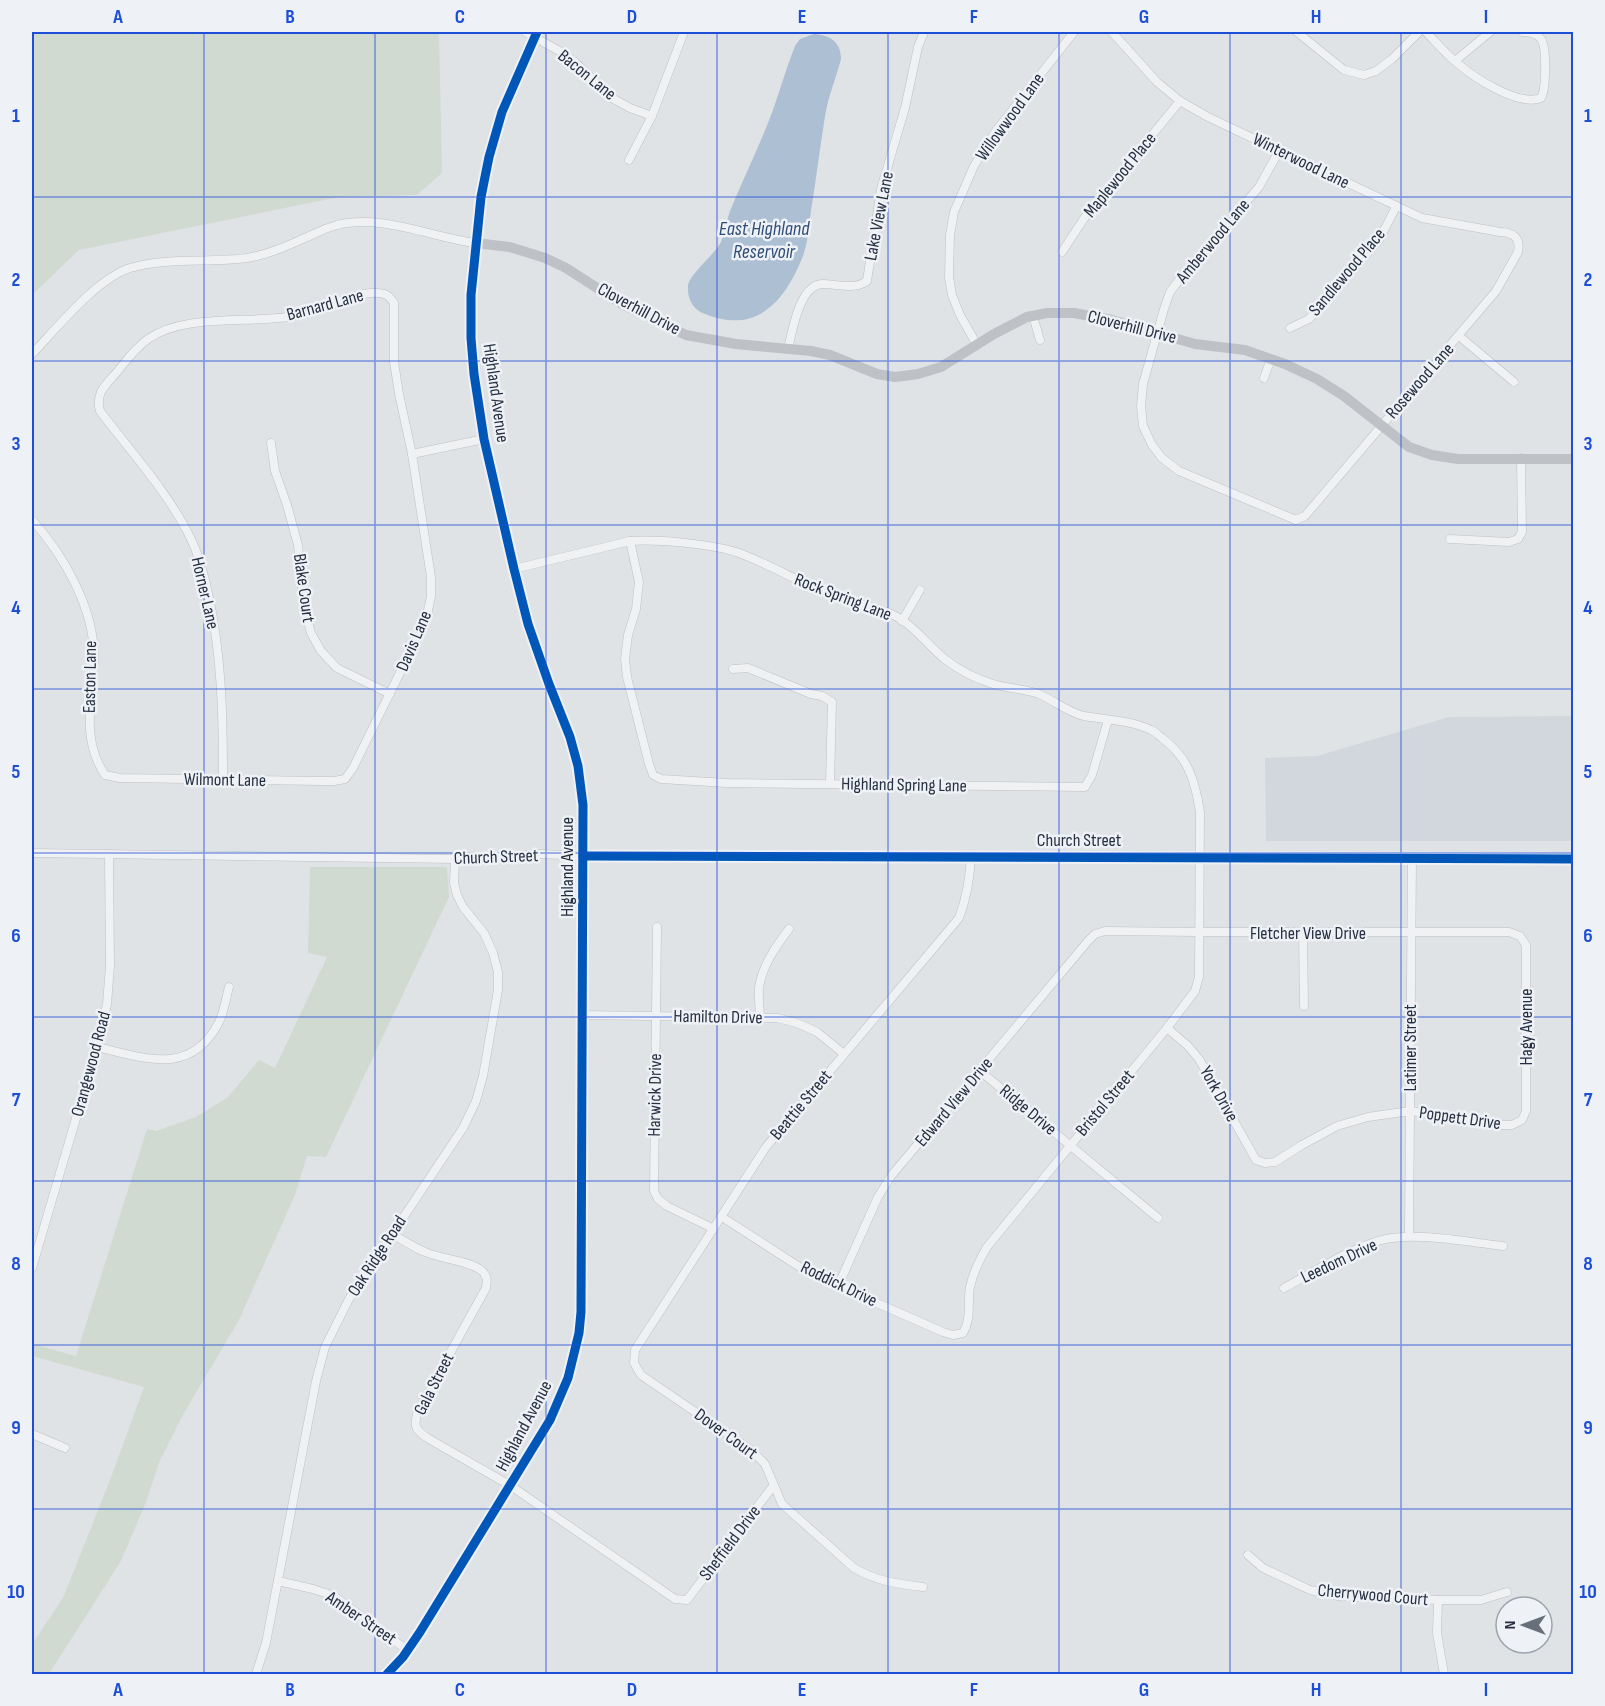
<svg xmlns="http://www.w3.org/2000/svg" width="1605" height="1706" font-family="'Sofia Sans Condensed',sans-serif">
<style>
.built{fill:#d2d6dd}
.green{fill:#d1dad1}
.water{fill:#adbfd3}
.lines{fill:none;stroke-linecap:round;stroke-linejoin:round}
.street-casing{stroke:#bec1c4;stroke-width:9}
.street{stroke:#f0f1f3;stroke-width:8}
.secondary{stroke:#bec1c6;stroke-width:10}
.cycleway-casing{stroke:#eef1f6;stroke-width:13}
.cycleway{stroke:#0057b8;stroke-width:9}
.grid{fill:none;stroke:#1d4ed8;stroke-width:1.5;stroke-opacity:0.55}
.labels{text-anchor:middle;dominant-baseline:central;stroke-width:5;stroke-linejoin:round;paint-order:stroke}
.street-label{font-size:18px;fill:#263040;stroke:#eef1f6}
.water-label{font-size:20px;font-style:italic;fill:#2f4e76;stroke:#eef1f6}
.neatline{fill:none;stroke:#1d4ed8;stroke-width:2}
.grid-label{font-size:20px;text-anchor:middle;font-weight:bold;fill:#1d4ed8}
</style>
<rect width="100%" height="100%" fill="#e0e3e6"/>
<!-- built -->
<polygon class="built" points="1573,716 1573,841 1266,841 1265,758 1317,756 1449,717"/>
<!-- green -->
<g class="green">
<polygon points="32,32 439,32 442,173 417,195 339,197 79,250 32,295"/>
<polygon points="310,867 447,867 449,897 326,1157 307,1156 295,1195 239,1320 184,1413 159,1463 146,1502 121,1561 49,1674 32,1674 32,1641 35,1640 63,1598 110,1480 144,1387 32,1356 32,1344 76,1356 147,1129 156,1131 196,1117 228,1097 259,1060 275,1068 327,957 308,953"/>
</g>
<!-- water -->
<path class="water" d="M814,34C830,35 841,42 841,59C836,78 828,97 825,116C820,148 816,179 811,211C809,225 808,242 803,256C785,301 757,335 705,314C692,309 687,298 688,285C690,274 714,255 721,242C725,232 726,221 730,211C742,182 756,153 768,123C778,98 785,71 795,46L800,39Z"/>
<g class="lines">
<!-- street casing -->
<g class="street-casing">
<g id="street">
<polyline points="525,32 563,53 575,62 612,98 630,108 652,116"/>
<path d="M1112,32L1157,82L1180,101L1208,117L1422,218L1500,232C1513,232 1521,238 1518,252L1496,291L1305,516L1296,520L1179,471L1162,458L1152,445L1143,426L1141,406L1143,384L1164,309L1170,292L1179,280L1259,187L1279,151"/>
<polyline points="1297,32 1344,70 1364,75 1376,71 1392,59 1419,32"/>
<path d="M1426,32C1436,42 1445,53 1456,62C1473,77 1518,107 1541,98C1546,90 1547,47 1541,39C1537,33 1529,32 1523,32"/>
<polyline points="1455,61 1490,32"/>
<polyline points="629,160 652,116 684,32"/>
<polyline points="1062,252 1085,217 1180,101"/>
<polyline points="1033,316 1040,340"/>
<polyline points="1290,328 1309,319 1379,240 1396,207"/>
<polyline points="1459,336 1514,382"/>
<polyline points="977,345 960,315 952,295 949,277 950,235 954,212 974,166 995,132 1074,32"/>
<path d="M788,349C792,332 798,298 812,288C819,282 827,284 835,285C847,286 857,288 867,281L881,189L905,108L918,47L924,32"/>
<path d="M32,354C57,328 96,279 130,268C165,257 210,263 247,258C272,254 293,243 316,233C322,230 330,227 337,225C381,214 431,237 475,243"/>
<polyline points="1264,378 1271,359"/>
<polyline points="271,443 275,471 287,505 298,545 304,606 311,633 321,651 337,668 390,694"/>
<polyline points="412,454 484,439"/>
<path d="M32,520C64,555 95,610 94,659C93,701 80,737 105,775L120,778L321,781H334L345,779L353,768L426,620L431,596V577L412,454L399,394L394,362V303C391,299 389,295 384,294C364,287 321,310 300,315C255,325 186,312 148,339C135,348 126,361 117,372C105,386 95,393 100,411C131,452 167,491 190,537C199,555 204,574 208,593C222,655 223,717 223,780"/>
<polyline points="1450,539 1509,542 1518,539 1522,532 1521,458"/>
<polyline points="630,541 639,582 636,609 628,635 625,659 627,677 649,764 653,775 661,779 727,783 1085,787 1092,775 1108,720"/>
<path d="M514,569L630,541C657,539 713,544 739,553C774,566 807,587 842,599C862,606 884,608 902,620C919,631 930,648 946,660C959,670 975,678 990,683C1006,689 1023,688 1039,694C1055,701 1067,712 1084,716C1105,720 1131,720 1151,730C1155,731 1158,735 1162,738C1188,757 1195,780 1200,812L1199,977L1195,991L1167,1028L987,1247C980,1259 973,1273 970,1287C967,1303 972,1318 963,1333L953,1335L943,1332L838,1286L798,1266L722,1217"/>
<polyline points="902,621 920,590"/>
<polyline points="733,669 748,668 811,694 822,696 832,702 830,784"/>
<polyline points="32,853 455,859 541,854 583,856"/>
<polyline points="657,927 654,1191 658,1199 667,1206 714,1229"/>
<polyline points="1303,932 1304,1006"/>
<polyline points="582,1015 777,1018 797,1023 817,1032 844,1054"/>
<path d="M760,1018C760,1008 758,998 759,988C762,966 776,946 789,929"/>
<path d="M97,1047C145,1058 191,1077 219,1022C224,1012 226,998 229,987"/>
<polyline points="980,1071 1158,1218"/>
<path d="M392,1234C403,1240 413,1247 425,1252C440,1259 471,1261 482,1271C488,1276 487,1281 486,1288L418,1411C413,1427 415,1430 429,1439L511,1486L675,1599L687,1600L773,1486"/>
<polyline points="1409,1236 1412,859"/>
<polyline points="32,1268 97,1047 107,1004 110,966 109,854"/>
<polyline points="838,1286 878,1197 891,1176 1088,941 1095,934 1105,931 1198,932 1509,932 1520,936 1526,945 1526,1111 1522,1120 1512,1125 1494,1125 1440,1115 1410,1111 1368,1117 1337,1126 1302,1145 1275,1162 1265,1163 1256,1160 1199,1059 1188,1046 1167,1028"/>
<path d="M1284,1288C1312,1273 1346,1251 1375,1242C1409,1230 1466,1242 1503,1246"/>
<polyline points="32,1434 65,1448"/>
<polyline points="1248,1555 1263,1568 1310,1590 1338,1596 1438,1600 1481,1600 1507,1592"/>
<polyline points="278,1581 313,1589 334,1596 407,1650"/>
<path d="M923,1587C898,1584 876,1581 854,1568L782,1504L765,1464L751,1450L641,1375L634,1363L635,1350L766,1147L959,918C967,897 970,878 971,856"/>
<polyline points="1438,1600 1437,1633 1444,1674"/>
<polyline points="256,1674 266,1643 316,1381 325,1347 349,1299 463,1128 476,1101 483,1076 498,990 498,972 493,953 484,933 463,907 457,895 454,883 455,859"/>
</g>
</g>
<!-- street -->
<use href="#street" class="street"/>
<!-- secondary -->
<g class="secondary">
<polyline points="475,243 510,247 545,258 566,268 622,304 686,335 736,344 811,351 830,355 877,374 895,377 918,374 941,367 994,334 1027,317 1047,313 1074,313 1112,320 1195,344 1245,350 1285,364 1317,379 1344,396 1409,447 1432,455 1458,459 1574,459"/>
<polyline points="583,856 1574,859"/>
<polyline points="387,1674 403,1657 420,1632 550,1420 568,1378 579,1333 581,1312 583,805 578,766 570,737 549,684 528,624 514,569 484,439 474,374 471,338 471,295 481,197 489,157 502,112 537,32"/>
</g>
<!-- cycleway casing -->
<g class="cycleway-casing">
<g id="cycleway">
<polyline points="583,856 1574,859"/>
<polyline points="387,1674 403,1657 420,1632 550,1420 568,1378 579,1333 581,1312 583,805 578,766 570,737 549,684 528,624 514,569 484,439 474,374 471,338 471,295 481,197 489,157 502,112 537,32"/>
</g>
</g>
<!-- cycleway -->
<use href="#cycleway" class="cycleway"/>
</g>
<!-- grid -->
<path class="grid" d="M204,32V1674M375,32V1674M546,32V1674M717,32V1674M888,32V1674M1059,32V1674M1230,32V1674M1401,32V1674M32,197H1574M32,361H1574M32,525H1574M32,689H1574M32,853H1574M32,1017H1574M32,1181H1574M32,1345H1574M32,1509H1574"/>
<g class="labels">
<!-- street labels -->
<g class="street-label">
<text transform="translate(587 75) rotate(39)">Bacon Lane</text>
<text transform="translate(1010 117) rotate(-54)">Willowwood Lane</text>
<text transform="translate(1301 161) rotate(26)">Winterwood Lane</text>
<text transform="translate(1120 175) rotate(-51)">Maplewood Place</text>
<text transform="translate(879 216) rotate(-79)">Lake View Lane</text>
<text transform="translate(1213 241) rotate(-50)">Amberwood Lane</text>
<text transform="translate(1347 272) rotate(-50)">Sandlewood Place</text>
<text transform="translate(325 305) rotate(-15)">Barnard Lane</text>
<text transform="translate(639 309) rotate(28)">Cloverhill Drive</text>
<text transform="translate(1132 327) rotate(14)">Cloverhill Drive</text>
<text transform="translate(1420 381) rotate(-49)">Rosewood Lane</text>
<text transform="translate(496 393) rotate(82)">Highland Avenue</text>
<text transform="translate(304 588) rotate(82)">Blake Court</text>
<text transform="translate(205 593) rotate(77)">Horner Lane</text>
<text transform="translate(843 597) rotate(21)">Rock Spring Lane</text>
<text transform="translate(414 641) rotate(-67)">Davis Lane</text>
<text transform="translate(90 677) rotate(-89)">Easton Lane</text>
<text transform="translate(225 780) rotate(1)">Wilmont Lane</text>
<text transform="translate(904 785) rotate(1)">Highland Spring Lane</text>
<text x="1079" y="840">Church Street</text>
<text transform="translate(496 857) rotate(-2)">Church Street</text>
<text transform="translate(567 867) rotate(-90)">Highland Avenue</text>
<text x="1308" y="933">Fletcher View Drive</text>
<text transform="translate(718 1017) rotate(1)">Hamilton Drive</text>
<text transform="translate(1526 1027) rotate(-90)">Hagy Avenue</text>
<text transform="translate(1410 1048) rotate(-90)">Latimer Street</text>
<text transform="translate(91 1064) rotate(-75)">Orangewood Road</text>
<text transform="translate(1219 1094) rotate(61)">York Drive</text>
<text transform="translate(655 1095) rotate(-89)">Harwick Drive</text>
<text transform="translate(954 1102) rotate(-50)">Edward View Drive</text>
<text transform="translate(1105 1103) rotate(-50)">Bristol Street</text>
<text transform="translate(801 1105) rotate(-50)">Beattie Street</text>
<text transform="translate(1028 1110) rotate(40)">Ridge Drive</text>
<text transform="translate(1460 1118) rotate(8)">Poppett Drive</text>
<text transform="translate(377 1256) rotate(-57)">Oak Ridge Road</text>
<text transform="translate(1339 1261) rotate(-25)">Leedom Drive</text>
<text transform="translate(839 1284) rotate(26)">Roddick Drive</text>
<text transform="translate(434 1384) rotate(-63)">Gala Street</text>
<text transform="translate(524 1426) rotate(-62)">Highland Avenue</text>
<text transform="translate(726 1434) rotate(36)">Dover Court</text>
<text transform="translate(730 1543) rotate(-53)">Sheffield Drive</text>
<text transform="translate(1373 1595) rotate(5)">Cherrywood Court</text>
<text transform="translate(361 1618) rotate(34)">Amber Street</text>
</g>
<!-- water labels -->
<g class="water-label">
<text x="764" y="229">East Highland<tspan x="764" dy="23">Reservoir</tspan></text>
</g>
</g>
<!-- border -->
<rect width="1605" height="1706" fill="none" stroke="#eef1f6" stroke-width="66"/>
<!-- north arrow -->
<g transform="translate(1524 1625) rotate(270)"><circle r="28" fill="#eef1f6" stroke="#9ea4ad" stroke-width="1.5"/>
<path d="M0-4.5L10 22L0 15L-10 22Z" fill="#676f7a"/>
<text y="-9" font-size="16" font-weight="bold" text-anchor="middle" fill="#263040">N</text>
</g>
<rect x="33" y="33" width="1539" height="1640" class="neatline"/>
<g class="grid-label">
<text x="118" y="23">A</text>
<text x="290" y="23">B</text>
<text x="460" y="23">C</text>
<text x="632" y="23">D</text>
<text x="802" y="23">E</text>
<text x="974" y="23">F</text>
<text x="1144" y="23">G</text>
<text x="1316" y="23">H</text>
<text x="1486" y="23">I</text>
<text x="16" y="122">1</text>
<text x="1588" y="122">1</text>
<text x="16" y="286">2</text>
<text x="1588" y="286">2</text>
<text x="16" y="450">3</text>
<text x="1588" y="450">3</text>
<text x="16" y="614">4</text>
<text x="1588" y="614">4</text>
<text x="16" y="778">5</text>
<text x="1588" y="778">5</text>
<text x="16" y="942">6</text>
<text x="1588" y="942">6</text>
<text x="16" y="1106">7</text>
<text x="1588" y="1106">7</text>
<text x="16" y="1270">8</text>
<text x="1588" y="1270">8</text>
<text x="16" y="1434">9</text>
<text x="1588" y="1434">9</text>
<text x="16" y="1598">10</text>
<text x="1588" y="1598">10</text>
<text x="118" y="1696">A</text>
<text x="290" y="1696">B</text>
<text x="460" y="1696">C</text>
<text x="632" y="1696">D</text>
<text x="802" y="1696">E</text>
<text x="974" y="1696">F</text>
<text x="1144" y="1696">G</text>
<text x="1316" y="1696">H</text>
<text x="1486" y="1696">I</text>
</g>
</svg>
